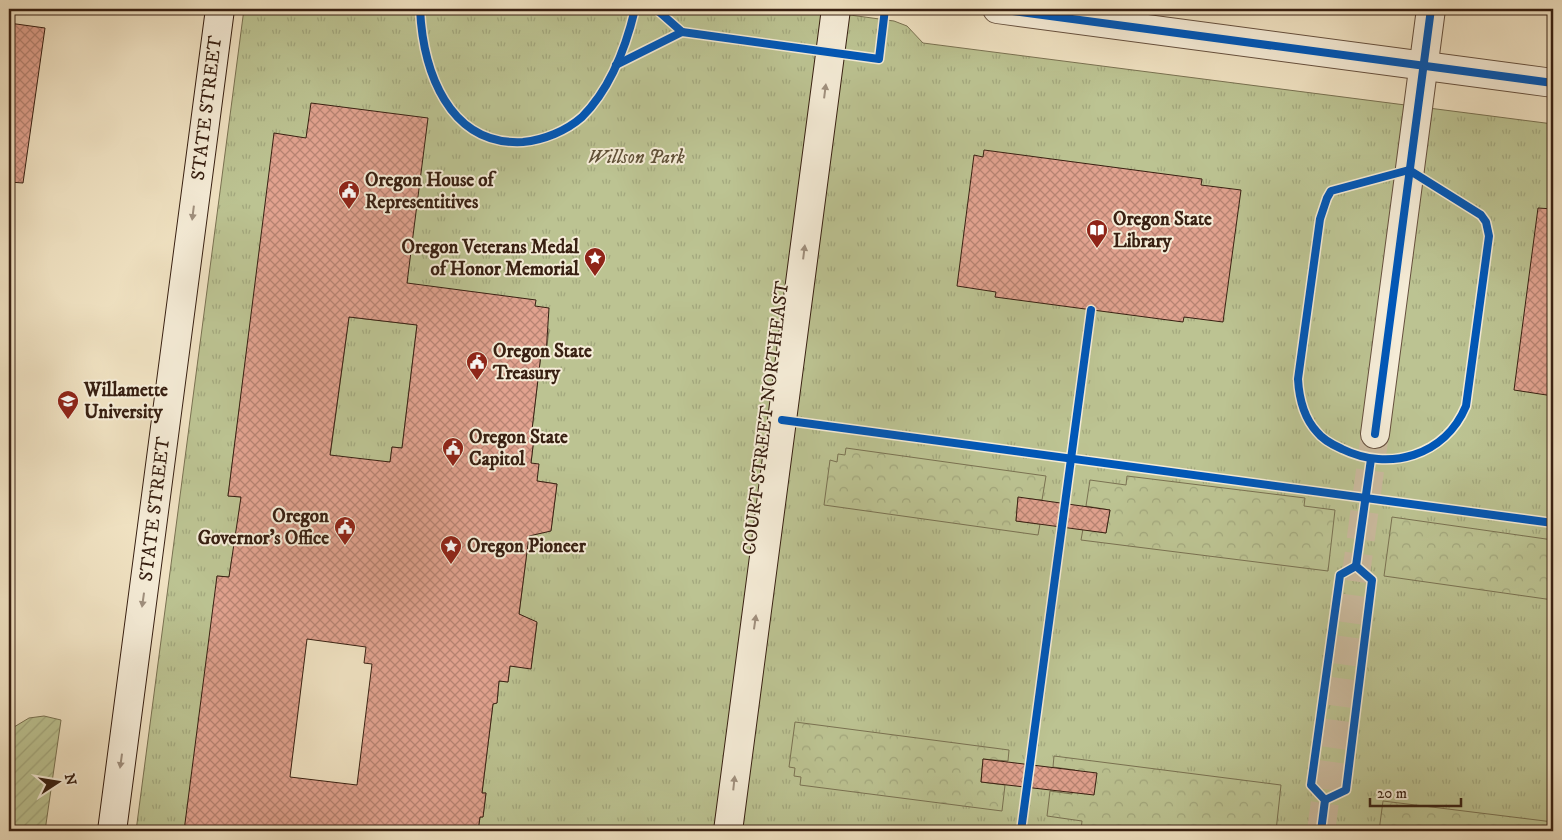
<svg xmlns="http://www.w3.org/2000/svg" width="1562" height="840" font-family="'IM FELL DW Pica',serif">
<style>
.grass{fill:url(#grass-tufts);stroke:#7a7252}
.forest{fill:url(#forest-crowns);stroke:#7a7252}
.garden{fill:url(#garden-furrows);stroke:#7a7252}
.building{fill:url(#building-cross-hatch);stroke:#382012;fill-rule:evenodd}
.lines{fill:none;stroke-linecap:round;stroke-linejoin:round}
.tertiary-tunnel{stroke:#cbbb9f;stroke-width:28;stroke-dasharray:28 14;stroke-linecap:butt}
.tertiary-casing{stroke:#66503e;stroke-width:30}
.secondary-casing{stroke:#382012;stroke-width:30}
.tertiary{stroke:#f5ecd7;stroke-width:28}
.secondary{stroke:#f5ecd7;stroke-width:28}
.cycleway-casing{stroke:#f5ecd7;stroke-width:11}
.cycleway{stroke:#0057b8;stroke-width:8}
.oneway{fill:#a0907e}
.labels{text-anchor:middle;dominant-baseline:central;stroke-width:4;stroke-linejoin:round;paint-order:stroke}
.street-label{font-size:19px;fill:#382012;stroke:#f5ecd7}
.park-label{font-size:19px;font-style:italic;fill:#605138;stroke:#f5ecd7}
.poi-label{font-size:19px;font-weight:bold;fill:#382012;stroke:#f5ecd7;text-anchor:start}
</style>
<defs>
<pattern id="grass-tufts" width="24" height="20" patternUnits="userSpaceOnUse" patternTransform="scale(1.25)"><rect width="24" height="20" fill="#bcc392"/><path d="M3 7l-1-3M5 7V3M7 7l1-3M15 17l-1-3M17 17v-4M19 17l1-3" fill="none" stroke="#a2a77d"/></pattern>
<pattern id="forest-crowns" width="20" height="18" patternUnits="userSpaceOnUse" patternTransform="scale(1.25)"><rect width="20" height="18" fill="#bcc392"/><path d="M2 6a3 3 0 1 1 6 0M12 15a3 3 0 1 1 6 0" fill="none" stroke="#a2a77d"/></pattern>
<pattern id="garden-furrows" width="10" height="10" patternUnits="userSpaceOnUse" patternTransform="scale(1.25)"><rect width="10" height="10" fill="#bcc392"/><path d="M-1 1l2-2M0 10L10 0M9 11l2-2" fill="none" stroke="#a2a77d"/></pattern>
<pattern id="building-cross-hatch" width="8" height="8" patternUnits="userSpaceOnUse" patternTransform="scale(1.25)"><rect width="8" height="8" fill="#e1a28f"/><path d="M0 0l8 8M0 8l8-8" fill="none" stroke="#b78473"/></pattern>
</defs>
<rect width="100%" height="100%" fill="#f0e2c2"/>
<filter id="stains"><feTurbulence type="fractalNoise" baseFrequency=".004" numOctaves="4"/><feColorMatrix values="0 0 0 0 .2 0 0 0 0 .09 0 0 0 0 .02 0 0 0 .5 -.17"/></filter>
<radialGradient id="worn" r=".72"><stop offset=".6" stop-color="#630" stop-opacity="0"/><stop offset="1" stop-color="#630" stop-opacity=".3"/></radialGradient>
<!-- grass -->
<g class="grass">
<polygon points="244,9 806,9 894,21 907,26 923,43 1553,124 1553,831 478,831 480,817 483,817 486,793 482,793 493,704 497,703 499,681 508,682 510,666 531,668 537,623 519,614 529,536 551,530 557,484 537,481 531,463 534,438 531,438 541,354 546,355 549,329 404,308 408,278 291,264 256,281 228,496 241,497 239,516 248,559 232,557 229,577 217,576 215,821 306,831 136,831"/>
<polygon points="349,317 417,325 402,448 392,447 390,462 329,464"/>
</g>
<!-- forest -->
<g class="forest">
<polygon points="846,448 1046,476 1042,500 1018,498 1016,521 1040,524 1038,535 824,505 830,460 837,462 838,454 845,455"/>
<polygon points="1127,476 1305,498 1304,506 1335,510 1328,571 1081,540 1083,529 1106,533 1110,510 1086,506 1090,480 1126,485"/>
<polygon points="1392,517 1553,540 1553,600 1384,576"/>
<polygon points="795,722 1009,750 1008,761 983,759 981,782 1005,785 1002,811 800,785 801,777 794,776 795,768 789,767"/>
<polygon points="1054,756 1281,785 1276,831 1081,830 1082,821 1047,816 1050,791 1072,794 1075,770 1053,767"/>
<polygon points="1383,801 1553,822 1553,831 1379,831"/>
</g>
<!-- garden -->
<polygon class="garden" points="44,716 61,720 45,831 9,831 9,730 29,718"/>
<!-- building -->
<g class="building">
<polygon points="9,23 45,28 23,183 9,182"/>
<path d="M311,103L428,118L407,283L536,300L535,306L549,308L546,355L541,354L531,438H534L531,463L539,464L537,481L557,484L551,531L529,536L519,614L537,622L531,669L510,666L508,682L499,681L497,703L493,704L482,793H486L483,817H480L478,831H367L334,827L333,831H184L217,576L229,577L241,497L228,496L274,133L306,138ZM349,317L417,325L402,448L392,447L390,462L330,455ZM307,639L366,647L364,663L372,664L357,785L290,777Z"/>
<polygon points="984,150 1202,179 1201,185 1241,190 1223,322 1184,317 1183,322 995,297 996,292 957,286 974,155 983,157"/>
<polygon points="1538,208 1553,209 1553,396 1514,390"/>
<polygon points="1018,497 1110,510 1106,533 1016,521"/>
<polygon points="983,759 1097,773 1094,795 981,782"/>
</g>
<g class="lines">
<!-- tertiary-tunnel -->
<polyline class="tertiary-tunnel" points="1321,831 1375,434"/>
<!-- tertiary casing -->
<g class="tertiary-casing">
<g id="tertiary">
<polyline points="997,9 1553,83"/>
<polyline points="1375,434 1431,9"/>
</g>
</g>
<!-- secondary casing -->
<g class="secondary-casing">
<g id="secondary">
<polyline points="112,831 220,9"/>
<polyline points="728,831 836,9"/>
</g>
</g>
<!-- tertiary -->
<use href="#tertiary" class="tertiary"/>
<!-- secondary -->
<use href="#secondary" class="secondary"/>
<!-- cycleway casing -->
<g class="cycleway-casing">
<g id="cycleway">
<path d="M420,9C423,70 448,146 523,142C544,140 566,131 582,117C610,89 626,47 635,9"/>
<polyline points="656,9 682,32 879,59 885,9"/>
<polyline points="997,9 1553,83"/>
<polyline points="616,65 682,32"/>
<path d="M1409,170L1481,215L1486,222L1489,236L1466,406C1445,456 1389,472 1342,449C1333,445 1323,440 1317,432C1304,418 1299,397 1298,379L1320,219L1327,198L1331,191Z"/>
<polyline points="782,420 1553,523"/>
<polyline points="1375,434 1431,9"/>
<polyline points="1356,566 1371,459"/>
<polyline points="1325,800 1346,790 1372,580 1356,566"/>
<polyline points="1021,831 1091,310"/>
<polyline points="1321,831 1325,800 1311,785 1340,575 1356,566"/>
</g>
</g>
<!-- cycleway -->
<use href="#cycleway" class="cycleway"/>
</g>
<!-- one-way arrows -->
<defs><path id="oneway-solid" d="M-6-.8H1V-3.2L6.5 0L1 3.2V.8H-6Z" transform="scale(1.25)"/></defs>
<g class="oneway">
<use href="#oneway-solid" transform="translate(825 91) rotate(-83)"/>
<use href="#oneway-solid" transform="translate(193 213) rotate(97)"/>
<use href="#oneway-solid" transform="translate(804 252) rotate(-83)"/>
<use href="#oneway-solid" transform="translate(143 600) rotate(98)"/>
<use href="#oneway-solid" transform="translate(755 622) rotate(-82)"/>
<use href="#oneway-solid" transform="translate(121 761) rotate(98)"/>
<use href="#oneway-solid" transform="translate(734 783) rotate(-84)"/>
</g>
<!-- icons -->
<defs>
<g id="civic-pin" transform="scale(1.125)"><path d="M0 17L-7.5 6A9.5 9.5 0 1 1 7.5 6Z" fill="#8f2418" stroke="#f5ecd7"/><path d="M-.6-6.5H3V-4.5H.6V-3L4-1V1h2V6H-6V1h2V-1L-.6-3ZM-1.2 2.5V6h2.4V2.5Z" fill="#fff"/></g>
<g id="library-pin" transform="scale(1.125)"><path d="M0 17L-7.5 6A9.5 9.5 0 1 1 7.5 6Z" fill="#8f2418" stroke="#f5ecd7"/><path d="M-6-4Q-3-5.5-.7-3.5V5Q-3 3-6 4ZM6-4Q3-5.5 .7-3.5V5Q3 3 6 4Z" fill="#fff"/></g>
<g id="sight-pin" transform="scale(1.125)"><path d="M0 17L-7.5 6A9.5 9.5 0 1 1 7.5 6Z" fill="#8f2418" stroke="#f5ecd7"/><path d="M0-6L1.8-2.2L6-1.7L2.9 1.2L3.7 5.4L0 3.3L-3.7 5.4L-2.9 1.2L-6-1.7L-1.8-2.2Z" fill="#fff"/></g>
<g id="university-pin" transform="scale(1.125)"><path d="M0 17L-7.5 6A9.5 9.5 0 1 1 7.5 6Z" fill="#8f2418" stroke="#f5ecd7"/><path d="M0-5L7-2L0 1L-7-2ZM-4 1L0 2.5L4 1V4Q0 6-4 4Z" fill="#fff"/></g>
</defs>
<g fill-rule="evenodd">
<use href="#civic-pin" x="349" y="191"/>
<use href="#library-pin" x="1097" y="230"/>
<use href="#sight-pin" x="595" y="258"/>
<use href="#civic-pin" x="477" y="362"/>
<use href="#university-pin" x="68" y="401"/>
<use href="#civic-pin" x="453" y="448"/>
<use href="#civic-pin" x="345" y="527"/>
<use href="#sight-pin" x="451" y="546"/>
</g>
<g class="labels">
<!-- street labels -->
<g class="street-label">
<text transform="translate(207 108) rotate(-83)">STATE STREET</text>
<text transform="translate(766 418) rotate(-83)">COURT STREET NORTHEAST</text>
<text transform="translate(155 509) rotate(-83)">STATE STREET</text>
</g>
<!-- park labels -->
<g class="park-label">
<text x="636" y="157">Willson Park</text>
</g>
<!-- poi labels -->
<g class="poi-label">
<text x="365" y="180">Oregon House of<tspan x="365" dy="22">Representitives</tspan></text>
<text x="1113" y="219">Oregon State<tspan x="1113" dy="22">Library</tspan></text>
<text x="579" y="247" text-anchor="end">Oregon Veterans Medal<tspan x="579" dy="22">of Honor Memorial</tspan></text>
<text x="493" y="351">Oregon State<tspan x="493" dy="22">Treasury</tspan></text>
<text x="84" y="390">Willamette<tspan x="84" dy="22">University</tspan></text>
<text x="469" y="437">Oregon State<tspan x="469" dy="22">Capitol</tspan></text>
<text x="329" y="516" text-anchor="end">Oregon<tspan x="329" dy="22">Governor's Office</tspan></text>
<text x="467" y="546">Oregon Pioneer</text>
</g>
</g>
<!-- margin -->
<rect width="1562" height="840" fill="none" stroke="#f0e2c2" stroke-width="30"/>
<rect x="10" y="10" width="1542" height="820" fill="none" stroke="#382012" stroke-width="2.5"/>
<rect x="15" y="15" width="1532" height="810" fill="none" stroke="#382012"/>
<!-- north arrow -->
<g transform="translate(58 782) rotate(78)" stroke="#f5ecd7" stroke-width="4" paint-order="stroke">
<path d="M0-4L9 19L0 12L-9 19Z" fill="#382012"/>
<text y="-8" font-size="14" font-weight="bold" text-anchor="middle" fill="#382012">N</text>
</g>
<!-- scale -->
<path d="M1370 798v8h91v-8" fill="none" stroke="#382012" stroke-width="2.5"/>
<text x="1377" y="798" font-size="15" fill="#382012" stroke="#f5ecd7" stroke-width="4" paint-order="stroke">20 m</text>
<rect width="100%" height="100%" filter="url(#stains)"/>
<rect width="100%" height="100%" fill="url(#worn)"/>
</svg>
